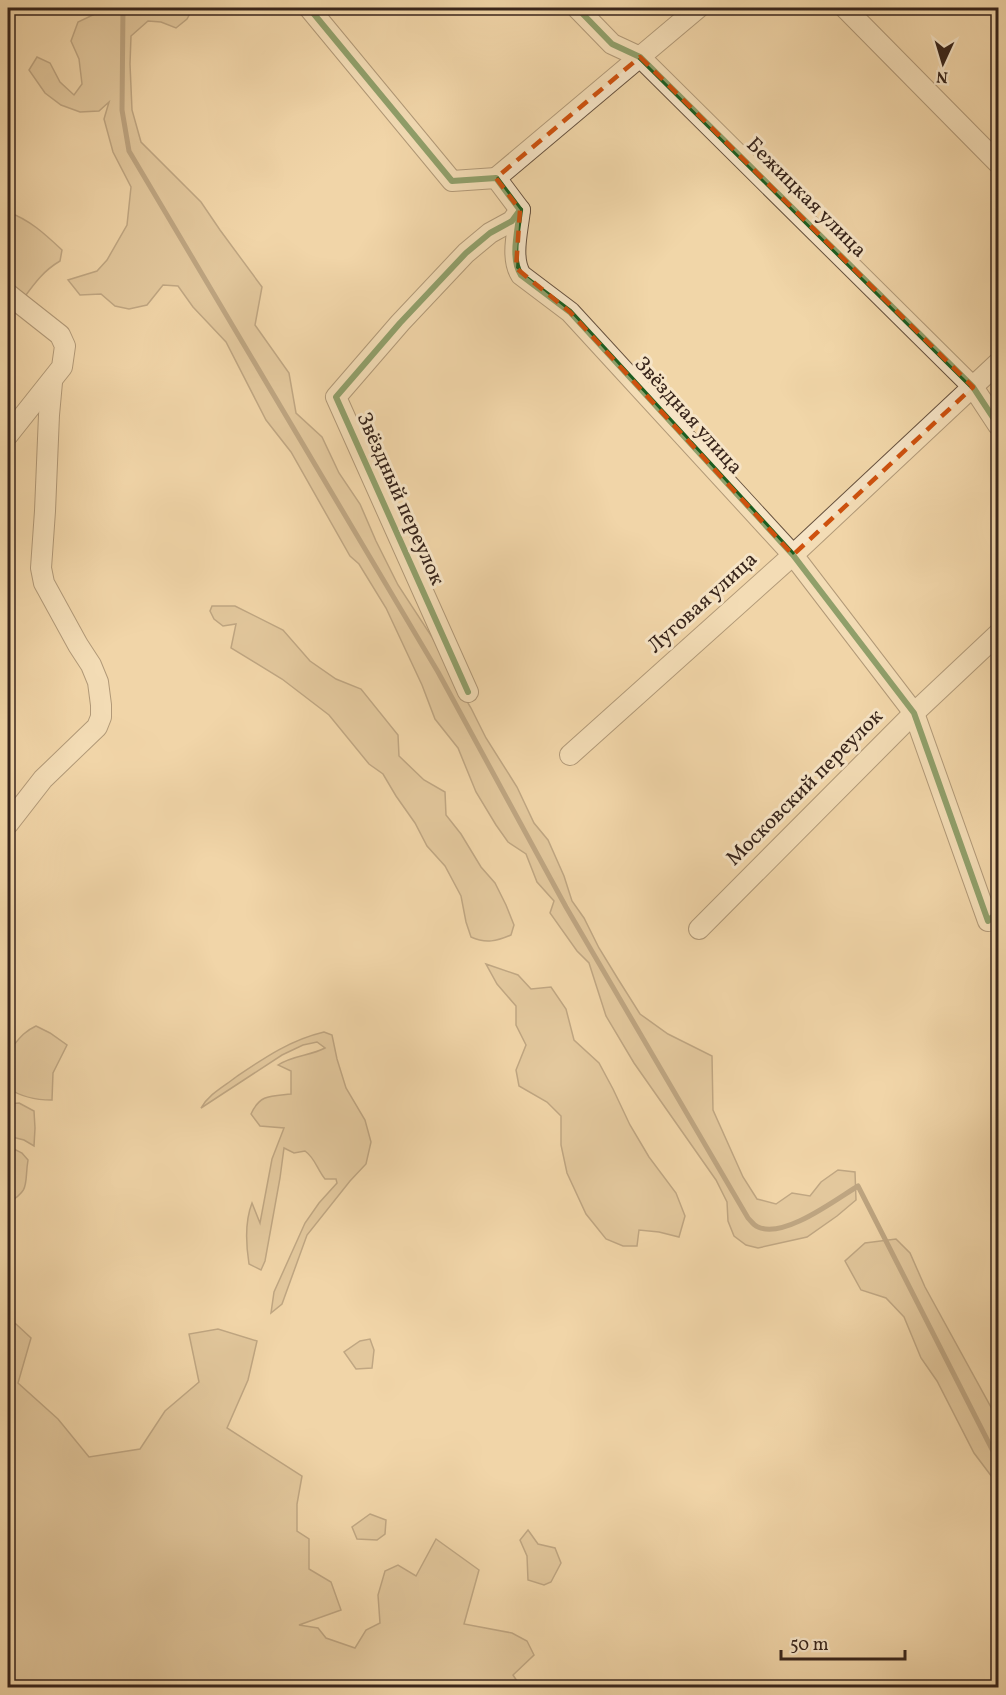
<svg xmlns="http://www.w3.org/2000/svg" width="1006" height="1695" font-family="Vollkorn,serif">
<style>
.green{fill:#d2b890;stroke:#856e56;stroke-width:1.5}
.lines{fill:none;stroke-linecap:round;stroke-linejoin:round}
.stream{stroke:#816b53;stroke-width:5}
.minor-casing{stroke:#66513e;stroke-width:22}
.minor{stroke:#f6e4c6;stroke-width:20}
.cycleway-casing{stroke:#f6e4c6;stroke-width:10}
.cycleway{stroke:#1b5e20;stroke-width:6}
.marked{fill:none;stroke:#ce510e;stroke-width:4.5;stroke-dasharray:12 8;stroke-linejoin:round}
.labels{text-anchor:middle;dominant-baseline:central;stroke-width:6;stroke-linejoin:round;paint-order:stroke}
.street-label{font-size:21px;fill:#38251b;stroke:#f6e4c6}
</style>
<rect width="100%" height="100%" fill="#f1d6a8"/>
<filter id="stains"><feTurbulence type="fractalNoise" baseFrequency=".00333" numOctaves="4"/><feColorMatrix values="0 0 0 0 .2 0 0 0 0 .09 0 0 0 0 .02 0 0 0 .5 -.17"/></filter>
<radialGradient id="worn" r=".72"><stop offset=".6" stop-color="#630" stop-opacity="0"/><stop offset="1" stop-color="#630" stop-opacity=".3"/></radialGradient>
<!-- green -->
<g class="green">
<polygon points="97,8 193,8 187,19 176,28 161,22 148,21 131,36 130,64 132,110 141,142 201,202 220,230 262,287 255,325 289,373 296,413 322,437 339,473 360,504 376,541 398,585 432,637 450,673 471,708 486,738 517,787 534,823 548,840 564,876 572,901 584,918 599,948 618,979 640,1014 668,1034 712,1056 713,1110 743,1177 757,1199 776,1204 792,1193 810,1196 821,1182 838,1170 855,1172 856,1200 837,1216 807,1237 758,1248 746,1245 734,1236 728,1221 727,1202 716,1180 634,1063 606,1016 589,963 577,951 550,913 554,901 537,882 526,854 508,842 496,825 476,792 458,748 435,719 422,685 386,608 359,564 350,556 291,452 266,420 226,342 193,307 178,286 163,285 147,305 129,309 115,306 101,294 80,295 68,280 97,271 107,260 127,225 131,187 113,152 104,119 109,102 99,111 80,112 61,105 45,93 29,70 37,57 50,63 60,82 74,95 82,84 79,59 71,41 78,22 95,14"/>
<path d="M8,212C30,220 45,234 62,250L60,261C43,271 34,284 23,299H8V251L10,247L8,245Z"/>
<path d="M212,606H235L283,630L310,661L336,679L361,689L398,735L399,756L424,780L445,792L446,815L461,834L481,867L495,883L506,905L514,925L511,935C497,941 486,944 471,937L466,922L461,896L445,866L427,846L415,823L396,796L383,774L369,764L329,715L282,679L231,648L236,624L223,626L214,619L210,611Z"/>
<polygon points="486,964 518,975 531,989 551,987 566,1009 574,1040 599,1063 613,1089 630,1125 649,1157 676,1193 685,1216 679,1237 659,1232 639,1230 637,1246 623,1246 606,1239 586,1214 567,1173 561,1145 561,1116 547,1102 519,1086 516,1070 526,1045 516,1025 516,1006 497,984"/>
<path d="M36,1026L50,1033L67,1045L53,1073L52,1100C36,1100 21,1097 8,1088V1052C18,1041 21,1033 36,1026Z"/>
<path d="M324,1032L332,1035L337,1059L346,1088L365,1120L371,1142L366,1164L350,1181L307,1235L282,1304L271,1313L274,1292L305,1223L319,1203L337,1183L336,1179H325C317,1169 315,1158 305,1151L294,1153L284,1148L280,1178L265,1261L261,1270L249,1264C246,1245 245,1221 252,1203L260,1223L272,1159L284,1128L260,1126L251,1114C260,1094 271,1096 291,1094V1071L278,1065C293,1055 310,1056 325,1048L317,1042L303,1045L282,1055L201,1108C209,1094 223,1087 236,1077C264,1058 290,1040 324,1032Z"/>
<polygon points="19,1103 34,1111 35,1128 34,1146 24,1140 8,1136 8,1104"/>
<path d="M8,1146L22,1153L28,1160C24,1185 31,1189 8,1203Z"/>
<polygon points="896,1239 910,1253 925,1287 998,1420 998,1485 974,1453 937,1381 921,1358 904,1317 886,1298 861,1290 845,1261 865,1243"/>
<polygon points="8,1319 16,1324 31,1338 18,1383 58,1419 89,1457 140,1449 165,1411 199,1382 189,1334 218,1329 257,1341 248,1380 227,1428 302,1476 297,1504 297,1531 309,1539 309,1569 331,1582 341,1610 299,1625 318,1628 326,1638 355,1648 366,1630 380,1623 378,1595 385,1571 398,1565 416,1576 436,1539 479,1570 464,1624 512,1633 527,1641 534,1655 513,1675 521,1687 8,1687"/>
<polygon points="370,1339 374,1350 372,1368 356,1369 344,1352 360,1341"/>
<polygon points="370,1514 386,1520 385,1534 377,1540 357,1539 352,1527"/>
<polygon points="528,1530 538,1544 555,1548 561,1563 551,1582 544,1585 528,1580 527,1556 520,1540"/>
</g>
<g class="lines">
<!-- stream -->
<path class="stream" d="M123,8L122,110L129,151L438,672L566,907L748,1218C751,1221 753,1225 758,1227C784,1239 835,1200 858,1186L998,1461"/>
<!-- minor casing -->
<g class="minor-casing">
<g id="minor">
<path d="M309,8L452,181L496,178L520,210C518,230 510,258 521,275L570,312L793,555L914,713L988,921L998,912"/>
<polyline points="577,8 612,44 640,57 973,387 998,425"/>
<polyline points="845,8 998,163"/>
<polyline points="496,178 698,8"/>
<polyline points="8,294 60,335 65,346 62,367 8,435"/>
<polyline points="468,692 336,397 400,323 466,253 490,233 512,221 520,210"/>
<polyline points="570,755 793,555 998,363"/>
<polyline points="8,824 43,779 97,727 101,717 101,705 98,682 91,665 78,645 44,583 41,568 45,511 49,415 52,382"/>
<polyline points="699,929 914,713 998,634"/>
</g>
</g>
<!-- minor -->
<use href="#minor" class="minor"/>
<!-- cycleway casing -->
<g class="cycleway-casing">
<g id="cycleway">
<path d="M309,8L452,181L496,178L520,210C518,230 510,258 521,275L570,312L793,555L914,713L988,921L998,912"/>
<polyline points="577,8 612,44 640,57 973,387 998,425"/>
<polyline points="468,692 336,397 400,323 466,253 490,233 512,221 520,210"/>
</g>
</g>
<!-- cycleway -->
<use href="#cycleway" class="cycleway"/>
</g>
<!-- marked area -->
<path d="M0 0H1006V1695H0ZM640,57L973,387L793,555L570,312L516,268L520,210L496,178Z" fill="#f1d6a8" fill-opacity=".55" fill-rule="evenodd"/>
<path class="marked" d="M640,57L973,387L793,555L570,312L516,268L520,210L496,178Z"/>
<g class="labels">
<!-- street labels -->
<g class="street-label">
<text transform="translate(806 198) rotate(45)">Бежицкая улица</text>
<text transform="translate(688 416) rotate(48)">Звёздная улица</text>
<text transform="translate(400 499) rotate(66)">Звёздный переулок</text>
<text transform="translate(703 603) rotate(-42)">Луговая улица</text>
<text transform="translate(805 788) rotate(-45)">Московский переулок</text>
</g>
</g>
<!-- margin -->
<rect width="1006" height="1695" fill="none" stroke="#f1d6a8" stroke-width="30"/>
<rect x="9" y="9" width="988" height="1677" fill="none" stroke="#38251b" stroke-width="3"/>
<rect x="15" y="15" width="976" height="1665" fill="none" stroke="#38251b" stroke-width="1.5"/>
<!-- north arrow -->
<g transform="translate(943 63) rotate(184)" stroke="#f6e4c6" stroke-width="4.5" paint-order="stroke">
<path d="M0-4.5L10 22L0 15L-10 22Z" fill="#38251b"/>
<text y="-9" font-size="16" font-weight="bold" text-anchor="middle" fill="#38251b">N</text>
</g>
<!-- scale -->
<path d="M781 1650v9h124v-9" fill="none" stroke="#38251b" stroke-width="3"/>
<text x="790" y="1650" font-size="18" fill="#38251b" stroke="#f6e4c6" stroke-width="4.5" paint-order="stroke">50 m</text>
<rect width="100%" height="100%" filter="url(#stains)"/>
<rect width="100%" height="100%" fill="url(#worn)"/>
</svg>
